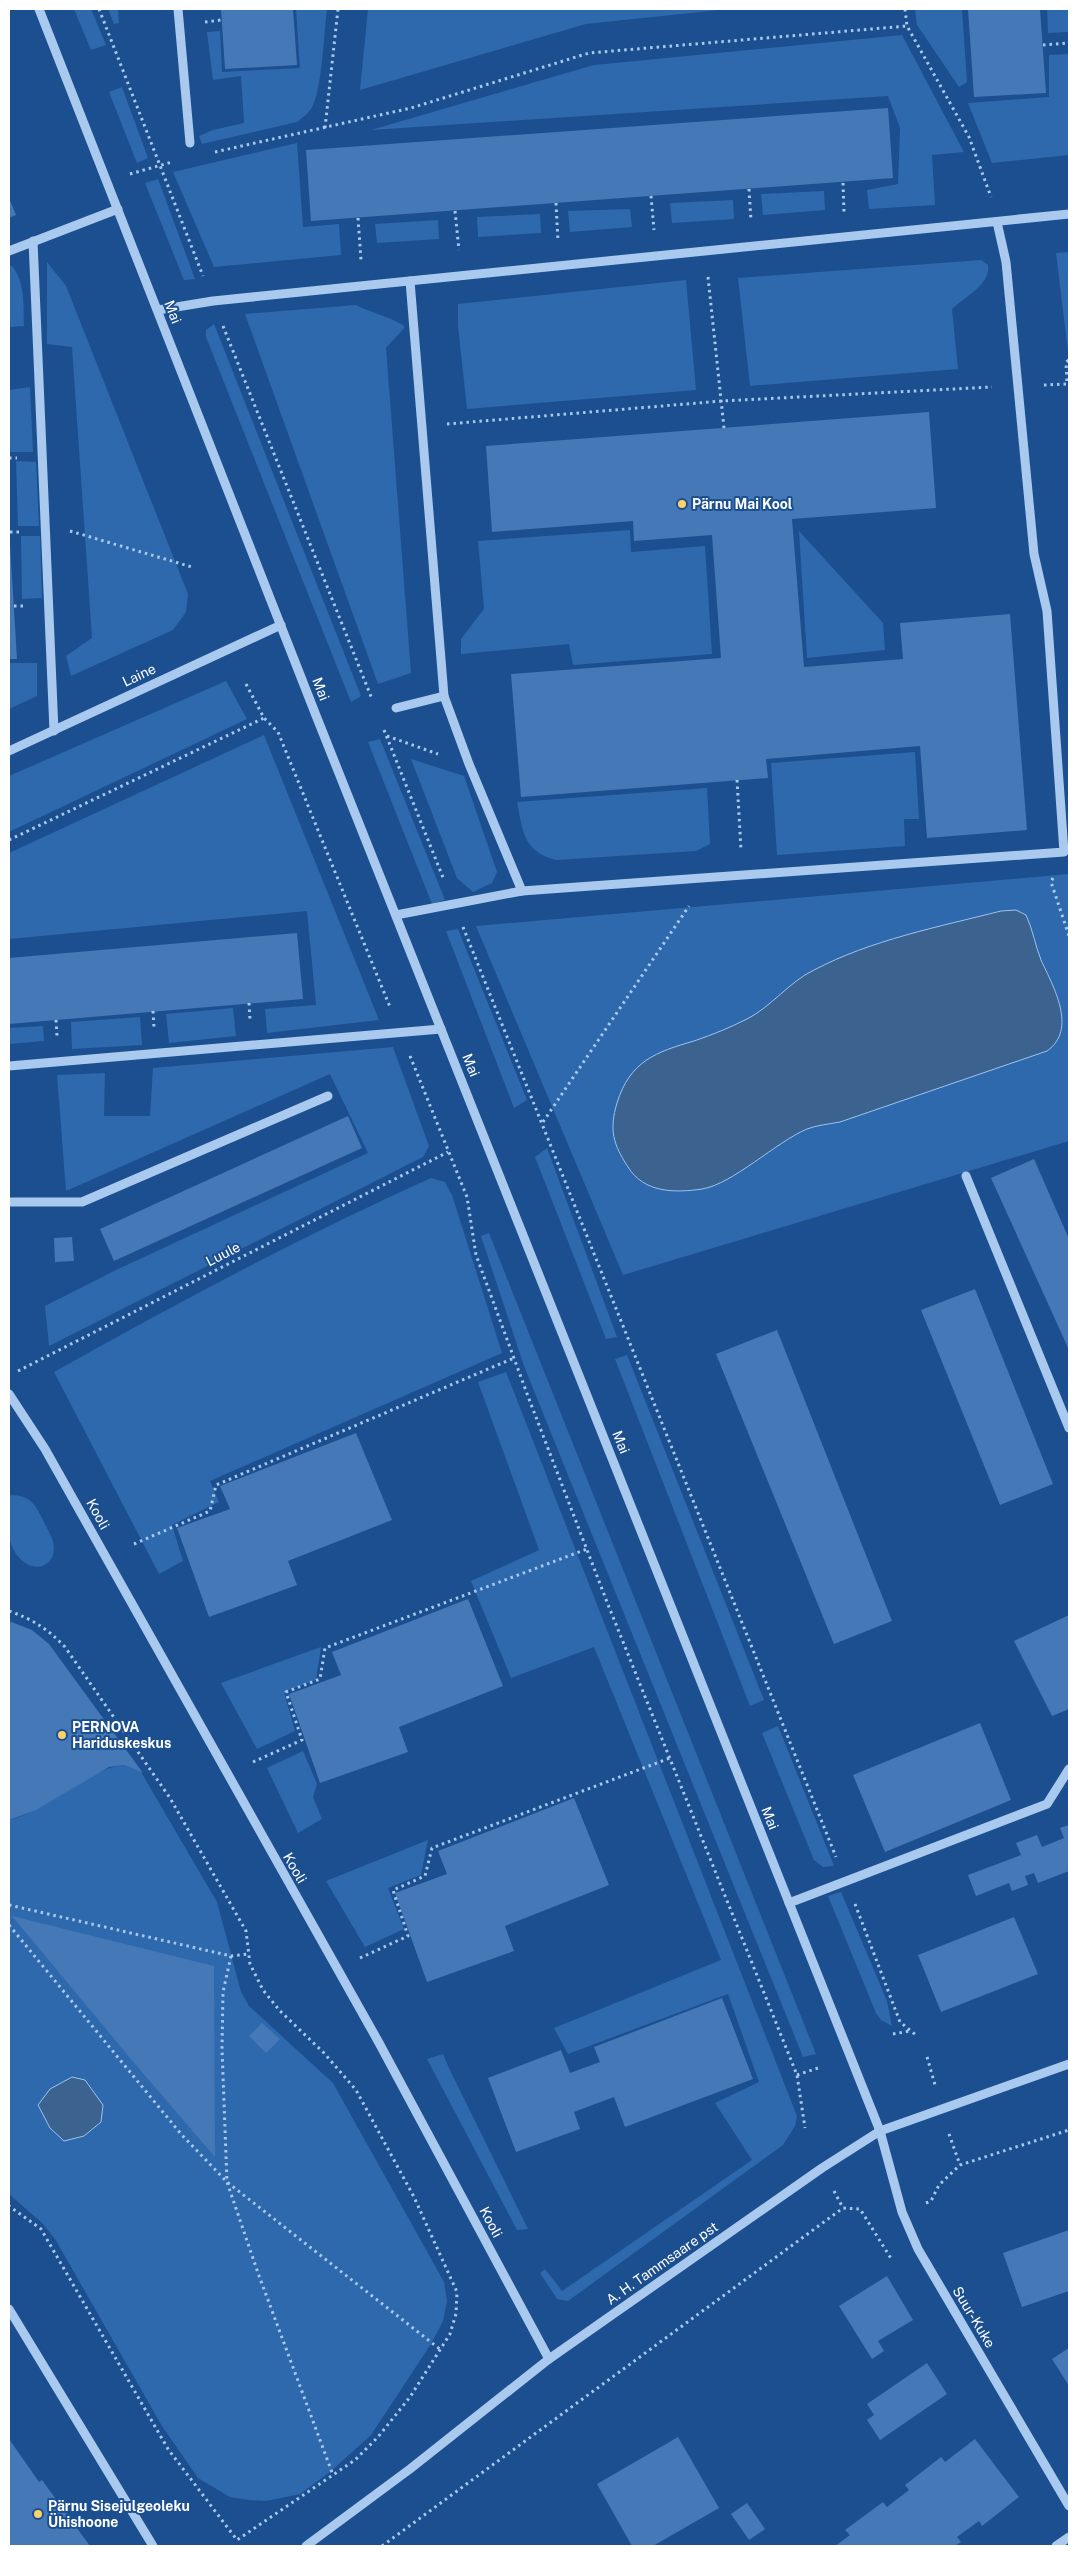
<svg xmlns="http://www.w3.org/2000/svg" width="1078" height="2555" font-family="'Public Sans',sans-serif">
<style>
.green{fill:#2e69ad}
.water{fill:#3c6290;stroke:#9cc4f0}
.building{fill:#4478b7}
.lines{fill:none;stroke-linecap:round;stroke-linejoin:round}
.path{stroke:#a9c9ee;stroke-width:3;stroke-dasharray:2.5 4;stroke-linecap:butt}
.minor{stroke:#a9c9ee;stroke-width:9}
.poi-dot{fill:#ffd166;stroke:#1b4f8f;stroke-width:2}
.labels{text-anchor:middle;dominant-baseline:central;stroke-width:4;stroke-linejoin:round;paint-order:stroke}
.street-label{font-size:14px;fill:#fff;stroke:#1b4f8f}
.poi-label{font-size:14px;font-weight:bold;fill:#fff;stroke:#1b4f8f;text-anchor:start}
</style>
<rect width="100%" height="100%" fill="#1b4f8f"/>
<!-- green -->
<g class="green">
<polygon points="74,9 91,9 106,45 91,50"/>
<polygon points="108,9 118,9 119,23 114,24"/>
<path d="M296,9H327C324,31 322,87 313,105C310,113 303,117 297,122L202,144L199,136L213,130L244,123L241,76L213,80L207,32L220,31L222,72L300,68Z"/>
<polygon points="368,9 728,9 586,24 360,90"/>
<polygon points="915,9 962,9 967,82 959,87 917,25"/>
<polygon points="1047,9 1069,9 1069,32 1048,33"/>
<polygon points="902,35 964,152 932,155 935,205 869,209 867,190 898,184 900,128 888,96 371,130 594,65"/>
<polygon points="1069,54 1069,155 992,163 968,103 1049,97 1049,55"/>
<polygon points="122,87 148,158 137,163 109,92"/>
<polygon points="297,143 303,227 339,224 341,255 214,267 173,172"/>
<polygon points="158,179 195,279 184,280 145,183"/>
<polygon points="824,191 825,210 763,215 761,194"/>
<polygon points="733,200 734,219 672,223 670,203"/>
<polygon points="630,209 632,227 570,232 568,211"/>
<polygon points="540,214 541,233 478,237 477,217"/>
<polygon points="438,220 439,239 377,243 375,224"/>
<polygon points="1069,252 1069,360 1056,253"/>
<path d="M981,260L988,265C991,284 965,297 952,309L958,369L750,386L738,278Z"/>
<polygon points="47,262 66,286 188,594 186,612 173,630 71,676 66,656 92,638 72,347 47,344"/>
<path d="M9,266H12C26,283 23,306 24,326L9,327Z"/>
<polygon points="686,280 696,390 467,409 458,326 458,304"/>
<path d="M356,305C369,312 397,319 405,327L386,348L411,673L378,684L245,314Z"/>
<polygon points="214,324 361,696 351,702 206,337 206,330"/>
<polygon points="30,387 33,452 9,452 9,390"/>
<polygon points="16,461 36,462 39,526 18,526"/>
<polygon points="630,530 631,552 705,546 712,654 573,665 569,644 461,654 461,639 484,609 478,541"/>
<polygon points="799,531 883,623 885,650 807,658"/>
<polygon points="21,536 40,536 42,598 22,599"/>
<polygon points="9,663 37,663 37,696 9,709"/>
<polygon points="226,681 247,719 9,832 9,776"/>
<polygon points="264,735 379,1020 267,1033 265,1009 316,1005 307,911 9,939 9,853"/>
<polygon points="380,739 445,900 432,904 368,742"/>
<polygon points="915,752 919,819 904,819 905,846 777,855 771,763"/>
<polygon points="411,759 464,776 497,872 492,883 473,892 457,878"/>
<path d="M707,788L710,844L696,851L556,860C523,851 523,832 517,802Z"/>
<polygon points="1069,874 1069,1141 623,1275 476,926"/>
<polygon points="458,929 527,1100 514,1108 446,931"/>
<polygon points="233,1008 236,1036 169,1043 166,1014"/>
<polygon points="140,1017 142,1045 72,1049 71,1022"/>
<polygon points="43,1026 44,1041 9,1044 9,1028"/>
<polygon points="393,1047 429,1146 423,1157 49,1346 45,1306 116,1270 368,1153 330,1074 66,1191 57,1075 105,1073 104,1116 150,1116 153,1068"/>
<polygon points="547,1148 617,1337 606,1339 535,1157"/>
<path d="M431,1178L445,1182L452,1195L502,1353L210,1481L219,1502L172,1525L183,1561L159,1574L54,1372C177,1303 302,1236 431,1178Z"/>
<polygon points="489,1233 816,2054 803,2057 524,1366 481,1236"/>
<polygon points="627,1355 764,1700 750,1706 615,1359"/>
<polygon points="506,1372 797,2116 795,2126 783,2145 568,2301 557,2299 540,2273 545,2269 562,2291 752,2160 715,2103 759,2082 728,1994 568,2054 554,2028 721,1960 594,1647 511,1678 471,1581 539,1550 478,1382"/>
<path d="M11,1495C29,1496 34,1502 42,1518C45,1525 51,1534 53,1542C60,1571 21,1580 9,1538C6,1526 9,1509 9,1496Z"/>
<polygon points="321,1647 316,1680 284,1692 295,1731 257,1749 221,1683"/>
<polygon points="778,1726 834,1866 823,1867 814,1860 762,1733"/>
<polygon points="303,1751 317,1784 313,1797 322,1819 298,1833 267,1768"/>
<path d="M124,1765L141,1772L217,1902L241,1992L249,2006L333,2083L444,2282L447,2301L443,2321L431,2344L371,2435L330,2472L300,2494L266,2501L249,2500L230,2497L198,2478L162,2426L55,2239L42,2223L9,2194V1820C50,1810 82,1770 124,1765Z"/>
<polygon points="428,1840 421,1875 388,1888 404,1929 365,1947 326,1881"/>
<polygon points="841,1892 887,2001 892,2026 881,2020 876,2013 828,1896"/>
<polygon points="443,2054 449,2068 528,2229 517,2230 427,2059"/>
</g>
<!-- water -->
<g class="water">
<path d="M1016,910L1026,915C1033,930 1035,945 1041,960C1053,986 1078,1029 1047,1051L840,1122C830,1124 817,1125 807,1129C776,1142 733,1184 702,1189C675,1193 644,1193 628,1167C613,1144 609,1130 617,1103C630,1061 656,1052 694,1041C712,1035 731,1027 747,1019C771,1007 789,982 814,970C871,940 938,927 1001,911Z"/>
<polygon points="72,2077 85,2080 103,2105 101,2122 84,2136 64,2141 50,2128 38,2105 50,2089"/>
</g>
<!-- building -->
<g class="building">
<polygon points="221,9 293,9 297,65 225,69"/>
<polygon points="968,9 1040,9 1046,93 974,97"/>
<polygon points="888,108 893,178 311,221 306,150"/>
<polygon points="9,198 16,215 9,218"/>
<polygon points="929,412 936,508 792,519 804,667 903,659 900,623 1010,614 1027,830 927,838 920,746 766,759 768,778 521,797 511,674 721,658 712,535 634,541 633,521 492,532 486,446"/>
<polygon points="9,544 10,544 17,659 9,659"/>
<polygon points="297,933 303,999 9,1024 9,958"/>
<polygon points="348,1116 362,1148 114,1261 100,1229"/>
<polygon points="1034,1159 1069,1239 1069,1350 991,1178"/>
<polygon points="72,1237 74,1261 55,1262 54,1238"/>
<polygon points="975,1289 1053,1484 1000,1505 921,1310"/>
<polygon points="777,1330 892,1621 834,1644 716,1354"/>
<polygon points="356,1433 392,1520 288,1561 297,1585 209,1617 177,1528 230,1509 220,1486"/>
<polygon points="468,1599 503,1686 399,1727 408,1752 320,1783 289,1694 341,1675 332,1652"/>
<polygon points="1069,1615 1069,1709 1052,1716 1014,1641"/>
<polygon points="9,1621 32,1630 49,1644 143,1773 124,1765 109,1767 36,1810 9,1820"/>
<polygon points="980,1723 1011,1800 885,1852 853,1775"/>
<polygon points="574,1798 609,1885 505,1926 514,1951 427,1982 395,1893 447,1874 438,1851"/>
<polygon points="1069,1825 1069,1871 1038,1883 1034,1873 1025,1876 1028,1885 1012,1891 1009,1883 976,1896 968,1875 1021,1855 1016,1843 1037,1835 1042,1847 1064,1838 1060,1828"/>
<polygon points="12,1916 214,1966 215,2157 135,2064"/>
<polygon points="1014,1917 1038,1974 941,2012 918,1955"/>
<polygon points="722,1998 753,2079 625,2127 614,2097 574,2112 580,2129 516,2152 488,2078 561,2050 570,2073 600,2062 594,2047"/>
<polygon points="262,2023 280,2039 266,2053 249,2036"/>
<polygon points="1069,2230 1069,2291 1022,2307 1003,2253"/>
<polygon points="887,2276 913,2320 878,2341 884,2351 872,2359 839,2306"/>
<polygon points="1069,2348 1069,2386 1052,2359"/>
<polygon points="927,2363 947,2394 880,2440 867,2420 874,2415 867,2404"/>
<polygon points="678,2437 719,2508 653,2546 632,2546 597,2484"/>
<polygon points="9,2439 39,2482 42,2480 90,2546 9,2546"/>
<polygon points="975,2439 1019,2497 982,2526 979,2521 957,2537 961,2542 955,2546 835,2546 850,2535 845,2530 883,2502 887,2507 909,2490 905,2485 941,2457 945,2462"/>
<polygon points="747,2503 765,2529 749,2540 731,2514"/>
</g>
<g class="lines">
<!-- path -->
<g class="path">
<polyline points="99,9 203,276"/>
<polyline points="905,9 907,26 969,137 991,197"/>
<polyline points="205,22 221,20"/>
<polyline points="1043,45 1069,43"/>
<polyline points="325,128 338,9"/>
<polyline points="215,152 411,108 589,53 907,26"/>
<polyline points="130,174 172,162"/>
<polyline points="843,183 844,212"/>
<polyline points="749,189 751,221"/>
<polyline points="651,196 654,230"/>
<polyline points="556,203 558,241"/>
<polyline points="455,211 459,250"/>
<polyline points="358,218 361,260"/>
<polyline points="708,277 724,428"/>
<polyline points="223,326 372,699"/>
<polyline points="1044,385 1067,384 1066,362 1069,360"/>
<polyline points="447,424 722,401 992,387"/>
<polyline points="9,458 17,458"/>
<polyline points="70,531 192,567"/>
<polyline points="10,532 20,532"/>
<polyline points="14,606 23,606"/>
<polyline points="246,684 264,718 278,732 390,1007"/>
<polyline points="384,730 444,880"/>
<polyline points="387,736 438,754"/>
<polyline points="737,780 741,850"/>
<polyline points="9,840 264,718"/>
<polyline points="1053,878 1051,882 1069,936"/>
<polyline points="463,927 836,1857"/>
<polyline points="249,1003 250,1020"/>
<polyline points="153,1011 154,1028"/>
<polyline points="56,1020 57,1036"/>
<polyline points="410,1056 467,1197 476,1255 529,1399 607,1602 797,2075 805,2128"/>
<polyline points="543,1122 689,906"/>
<polyline points="18,1371 448,1152"/>
<polyline points="134,1544 210,1511 216,1485 514,1358"/>
<path d="M9,1611C32,1619 48,1629 65,1647L170,1798L246,1931L250,1964L263,1990L280,2011L324,2053L356,2090L414,2197L457,2292L456,2314L450,2334L410,2397L378,2437L355,2460L237,2540L168,2449L41,2229L9,2206"/>
<polyline points="253,1762 302,1740 286,1692 320,1679 325,1648 587,1549"/>
<polyline points="855,1904 900,2022 917,2036"/>
<polyline points="9,1905 231,1956 249,1954"/>
<polyline points="9,1925 181,2134 227,2182 441,2350"/>
<polyline points="231,1956 223,1992 222,2049 227,2182 258,2273 333,2475"/>
<polyline points="360,1958 408,1936 393,1890 425,1876 432,1848 670,1758"/>
<polyline points="893,2034 910,2031"/>
<polyline points="927,2057 935,2085"/>
<polyline points="797,2075 821,2067"/>
<polyline points="949,2134 960,2165"/>
<polyline points="834,2191 843,2208"/>
<polyline points="926,2203 931,2201 939,2185 960,2165 1069,2130"/>
<polyline points="382,2546 843,2208 860,2209 892,2260"/>
</g>
<!-- minor -->
<g class="minor">
<polyline points="39,9 317,718 880,2131 902,2212 918,2249 1069,2506"/>
<polyline points="178,9 190,143"/>
<polyline points="33,241 54,731"/>
<polyline points="9,251 118,209"/>
<polyline points="410,281 444,696 469,764 522,891"/>
<polyline points="158,310 213,301 1069,214"/>
<polyline points="396,708 444,696"/>
<polyline points="9,751 281,625"/>
<polyline points="396,915 522,891 1064,852 1047,611 1034,554 1006,262 997,222"/>
<polyline points="9,1066 441,1029"/>
<polyline points="966,1176 1069,1428"/>
<polyline points="9,1202 82,1202 328,1096"/>
<polyline points="9,1394 45,1449 378,2041 549,2359"/>
<polyline points="789,1903 1047,1804 1069,1769"/>
<polyline points="9,2309 153,2546"/>
<polyline points="306,2546 410,2469 549,2359 822,2168 880,2131 1069,2064"/>
<polyline points="1056,2546 1069,2537"/>
</g>
</g>
<!-- markers -->
<g class="poi-dot">
<circle cx="682" cy="504" r="5"/>
<circle cx="62" cy="1735" r="5"/>
<circle cx="38" cy="2514" r="5"/>
</g>
<g class="labels">
<!-- street labels -->
<g class="street-label">
<text transform="translate(173 312) rotate(69)">Mai</text>
<text transform="translate(139 675) rotate(-25)">Laine</text>
<text transform="translate(321 689) rotate(69)">Mai</text>
<text transform="translate(471 1065) rotate(68)">Mai</text>
<text transform="translate(223 1254) rotate(-27)">Luule</text>
<text transform="translate(621 1442) rotate(68)">Mai</text>
<text transform="translate(98 1514) rotate(61)">Kooli</text>
<text transform="translate(770 1818) rotate(68)">Mai</text>
<text transform="translate(295 1868) rotate(60)">Kooli</text>
<text transform="translate(491 2222) rotate(62)">Kooli</text>
<text transform="translate(662 2263) rotate(-35)">A. H. Tammsaare pst</text>
<text transform="translate(974 2317) rotate(59)">Suur-Kuke</text>
</g>
<!-- poi labels -->
<g class="poi-label">
<text x="692" y="504">Pärnu Mai Kool</text>
<text x="72" y="1727">PERNOVA<tspan x="72" dy="16">Hariduskeskus</tspan></text>
<text x="48" y="2506">Pärnu Sisejulgeoleku<tspan x="48" dy="16">Ühishoone</tspan></text>
</g>
</g>
<!-- border -->
<rect width="1078" height="2555" fill="none" stroke="#ffffff" stroke-width="20"/>
</svg>
